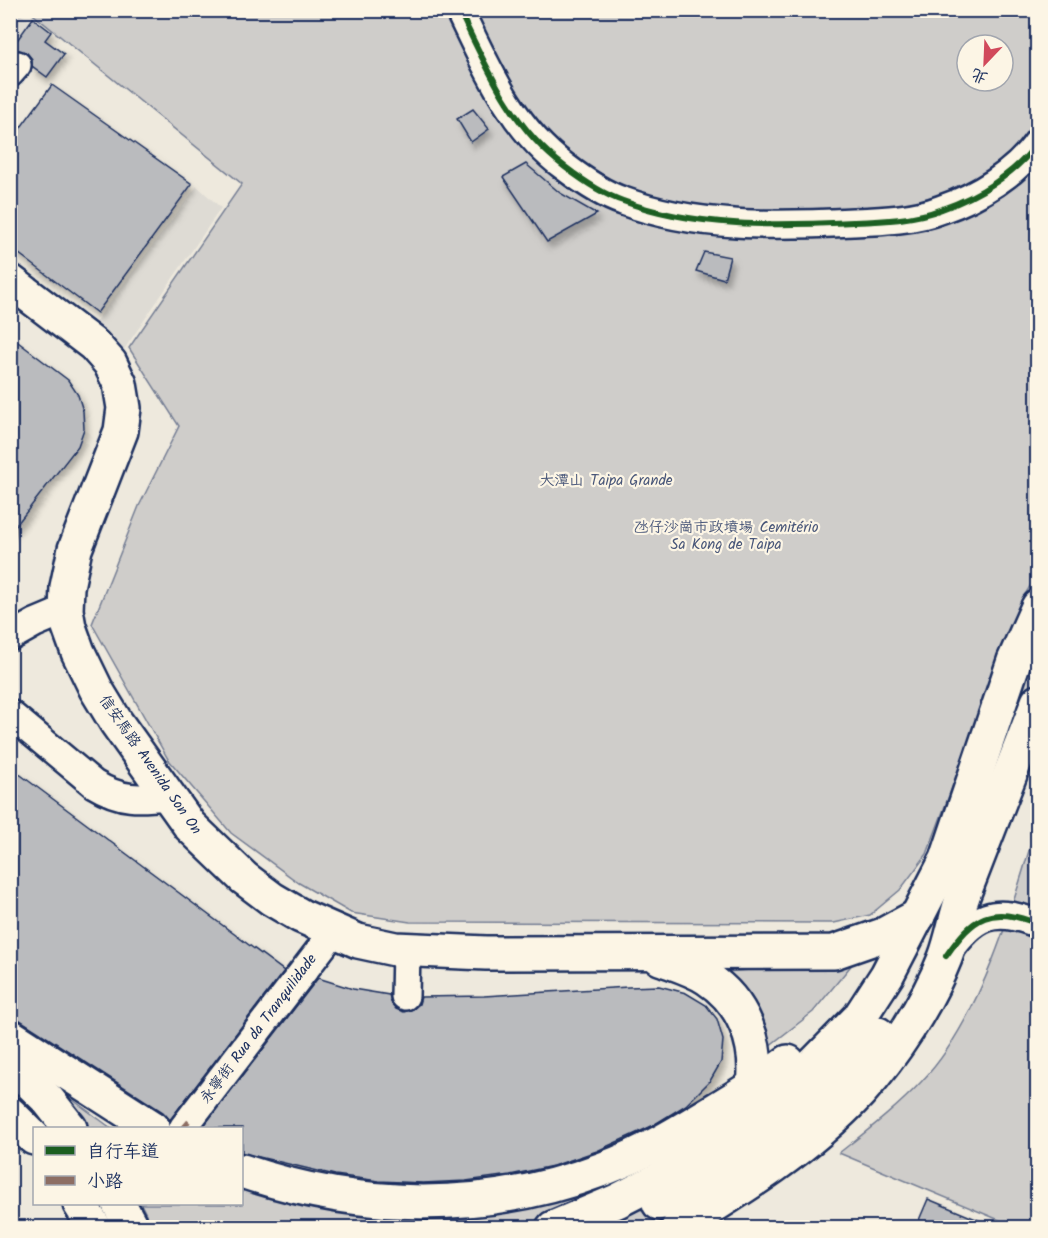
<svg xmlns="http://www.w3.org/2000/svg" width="1048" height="1238" font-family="Kalam,'LXGW WenKai TC',sans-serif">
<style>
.built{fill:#dedbd4}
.green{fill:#cfcdca;stroke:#757e94;stroke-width:1.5;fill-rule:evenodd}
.building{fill:#babbbe;stroke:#1b2f5e;stroke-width:1.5;filter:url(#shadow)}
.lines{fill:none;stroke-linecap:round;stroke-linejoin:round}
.minor-casing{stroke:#1b2f5e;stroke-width:32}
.major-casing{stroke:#1b2f5e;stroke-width:38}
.minor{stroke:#fcf5e5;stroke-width:27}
.major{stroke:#fcf5e5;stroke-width:33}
.quiet{stroke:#8d6e63;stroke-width:4.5;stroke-dasharray:9 4.5;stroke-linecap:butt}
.cycleway-casing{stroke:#fcf5e5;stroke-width:10}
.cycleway{stroke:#1b5e20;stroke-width:6}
.labels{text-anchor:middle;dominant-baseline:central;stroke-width:4.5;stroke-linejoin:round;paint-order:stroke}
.park-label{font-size:15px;fill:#485679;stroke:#fcf5e5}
.street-label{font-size:15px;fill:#1b2f5e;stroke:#fcf5e5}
</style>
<defs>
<filter id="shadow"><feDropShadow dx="3.5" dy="6" stdDeviation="3" flood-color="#0004"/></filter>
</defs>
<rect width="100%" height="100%" fill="#eee9dd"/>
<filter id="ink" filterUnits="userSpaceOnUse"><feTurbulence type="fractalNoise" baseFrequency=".0167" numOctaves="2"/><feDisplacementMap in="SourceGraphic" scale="12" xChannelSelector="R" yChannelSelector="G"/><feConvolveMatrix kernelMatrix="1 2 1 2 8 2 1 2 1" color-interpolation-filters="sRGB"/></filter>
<g filter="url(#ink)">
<!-- built -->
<g class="built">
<polygon points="11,10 16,11 30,21 11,48"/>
<polygon points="197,186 221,208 123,351 94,324"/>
</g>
<!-- green -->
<g class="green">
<path d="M29,11H1037V575L1024,596L927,854L900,890L870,915L834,923L410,922L351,913L299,883L231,833L168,759L92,624L139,506L179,426L129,348L242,184ZM967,45H1003V81H967Z"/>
<polygon points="1037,646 1037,675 971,845 962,842"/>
<path d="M1037,823V1227H1016L839,1153C868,1130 897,1108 922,1081C981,1019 1014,904 1037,823Z"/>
<polygon points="854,962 813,1012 765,1049 724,972"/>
<polygon points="35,1072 111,1128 85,1128"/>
<path d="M643,1166L676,1219L661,1228H153L141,1204H242V1187C311,1213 389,1219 463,1215C486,1214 509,1213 532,1208C571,1198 607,1181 643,1166Z"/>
</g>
<!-- building -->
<g class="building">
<polygon points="33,18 51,32 45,40 64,54 47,77 32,66 32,59 27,53 19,50 10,50"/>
<polygon points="52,85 192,184 97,313 10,247 10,142"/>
<polygon points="473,109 489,129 471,142 457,119"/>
<polygon points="526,164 560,193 597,214 547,242 503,177"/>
<polygon points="704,252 730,257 724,279 696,271"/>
<polygon points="10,336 68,380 78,395 83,411 84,429 78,446 10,533"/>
<polygon points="10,767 284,971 170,1120 163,1112 20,1020 10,1017"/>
<polygon points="318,978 353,989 389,995 392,1004 396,1009 404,1012 413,1009 419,1004 421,997 484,996 628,987 659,986 686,993 706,1005 717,1019 723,1040 721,1062 710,1081 686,1105 652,1126 597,1151 553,1166 510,1175 466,1181 423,1183 379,1181 335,1175 242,1153 242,1128 202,1128"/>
<polygon points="928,1199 995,1227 936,1227 919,1220"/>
</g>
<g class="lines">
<!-- minor casing -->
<g class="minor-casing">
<g id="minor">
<path d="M459,10C487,68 512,128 565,167C582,180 602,194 623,201C695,228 777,226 853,222C882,221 914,220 942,209C977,197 1017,173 1038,142"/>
<polyline points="10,73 17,65"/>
<polyline points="10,637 35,623 66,610"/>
<path d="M10,714L94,784C122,801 139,799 170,796"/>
<path d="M948,953C975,915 994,906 1038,924"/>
<polyline points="405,996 406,950"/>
<polyline points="183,1128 335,930"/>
</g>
</g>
<!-- major casing -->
<g class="major-casing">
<g id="major">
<polyline points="10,281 94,345 110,363 120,384 124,408 121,431 75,549 67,587 66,610 69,627 78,652 96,689 116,722 190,826 244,878 272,899 301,916 358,941 395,949 486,953 834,952 883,935 918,916"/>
<path d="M660,958C676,964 693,969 707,978C744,1002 759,1044 754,1086"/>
<polyline points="10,1036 153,1128"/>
<polyline points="10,1063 48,1100 70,1128"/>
<polyline points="10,1114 34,1138"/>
<path d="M242,1171C360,1211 485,1214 603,1169C643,1154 679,1132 715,1110C740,1095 764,1080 788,1062"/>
<polyline points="659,1203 733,1161 815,1102 853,1064 878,1034"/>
<polyline points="80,1204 95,1228"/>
<polyline points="119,1204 132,1228"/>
<polyline points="553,1228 617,1201 658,1180 740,1127 799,1079 859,1018 887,975 947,859 1014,661 1038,607"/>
<path d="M678,1228C743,1188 808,1148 860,1092C894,1054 926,1006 945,958C953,937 956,914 964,893C989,829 1013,766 1038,702"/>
</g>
</g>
<!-- minor -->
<use href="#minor" class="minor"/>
<!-- major -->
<use href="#major" class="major"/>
<!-- quiet -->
<g class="quiet">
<polyline points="10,73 17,65"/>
<polyline points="183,1128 189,1121"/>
</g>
<!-- cycleway casing -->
<g class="cycleway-casing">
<g id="cycleway">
<path d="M459,10C487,68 512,128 565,167C582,180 602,194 623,201C695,228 777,226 853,222C882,221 914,220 942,209C977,197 1017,173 1038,142"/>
<path d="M946,956C974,916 990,905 1038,924"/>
</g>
</g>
<!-- cycleway -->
<use href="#cycleway" class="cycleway"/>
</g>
</g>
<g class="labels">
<!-- park labels -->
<g class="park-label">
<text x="606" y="481">大潭山 Taipa Grande</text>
<text x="726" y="528">氹仔沙崗市政墳場 Cemitério<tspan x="726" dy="17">Sa Kong de Taipa</tspan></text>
</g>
<!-- street labels -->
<g class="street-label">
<text transform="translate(150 765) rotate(55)">信安馬路 Avenida Son On</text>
<text transform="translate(259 1029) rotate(-53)">永寧街 Rua da Tranquilidade</text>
</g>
</g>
<!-- margin -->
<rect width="1048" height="1238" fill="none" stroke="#fcf5e5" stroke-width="36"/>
<rect x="18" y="18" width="1012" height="1202" fill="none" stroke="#1b2f5e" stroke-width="2" filter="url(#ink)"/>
<!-- legend -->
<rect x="33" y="1127" width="210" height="78" fill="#fcf5e5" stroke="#a2a6af" stroke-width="1.5"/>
<rect x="45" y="1146" width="30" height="9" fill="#1b5e20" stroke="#a2a6af" stroke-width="1.5"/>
<text x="87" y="1157" font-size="18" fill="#1b2f5e">自行车道</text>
<rect x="45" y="1176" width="30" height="9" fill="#8d6e63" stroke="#a2a6af" stroke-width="1.5"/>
<text x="87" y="1187" font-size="18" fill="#1b2f5e">小路</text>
<!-- north arrow -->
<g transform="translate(985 63) rotate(203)"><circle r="28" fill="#fcf5e5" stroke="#a2a6af" stroke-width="1.5"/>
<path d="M0-4.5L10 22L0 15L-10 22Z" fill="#d1495b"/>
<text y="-9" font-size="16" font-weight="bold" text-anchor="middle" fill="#1b2f5e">北</text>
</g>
</svg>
